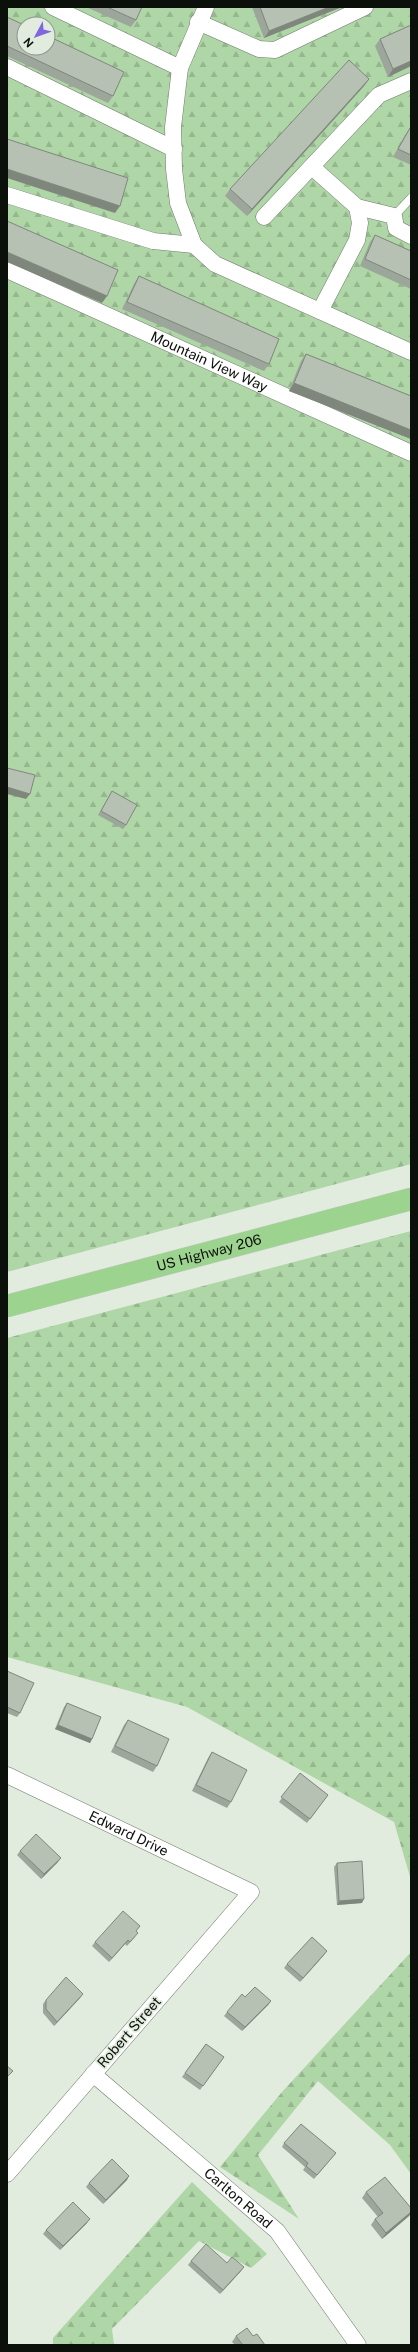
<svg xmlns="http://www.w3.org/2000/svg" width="418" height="2352" font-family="'Public Sans',sans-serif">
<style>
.forest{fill:url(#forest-firs);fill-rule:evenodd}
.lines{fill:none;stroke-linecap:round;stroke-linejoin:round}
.lane-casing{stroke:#707a6d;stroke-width:9}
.street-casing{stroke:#707a6d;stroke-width:17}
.highway-casing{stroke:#cacac9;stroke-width:23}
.lane{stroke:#fff;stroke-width:8}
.street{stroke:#fff;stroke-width:16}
.highway{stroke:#9cd38f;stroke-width:22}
.wall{fill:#9da69a}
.shaded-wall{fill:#7f877d}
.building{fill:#b6c1b3;stroke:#7f877d}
.labels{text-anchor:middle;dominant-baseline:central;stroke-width:3.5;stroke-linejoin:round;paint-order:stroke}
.street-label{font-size:14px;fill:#0c100b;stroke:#e1ecde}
</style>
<defs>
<pattern id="forest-firs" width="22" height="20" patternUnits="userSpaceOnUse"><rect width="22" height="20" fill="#afd6a6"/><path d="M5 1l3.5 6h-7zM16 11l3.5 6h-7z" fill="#95b78e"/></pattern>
</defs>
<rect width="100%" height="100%" fill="#e1ecde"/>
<!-- forest -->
<g class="forest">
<path d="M7,7H411V1164L7,1272ZM24,24H48V48H24Z"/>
<polygon points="411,1231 411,1880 394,1822 187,1707 7,1657 7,1338"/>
<polygon points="411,1952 411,2174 390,2145 318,2081 258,2155 299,2219 220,2167 282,2092"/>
<polygon points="192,2182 267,2254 251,2268 199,2241 112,2329 114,2345 53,2345 53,2338"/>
</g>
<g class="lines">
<!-- lane casing -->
<g class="lane-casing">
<polyline id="lane" points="394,216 411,198"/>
</g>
<!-- street casing -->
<g class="street-casing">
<g id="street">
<polyline points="53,7 180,68"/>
<polyline points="206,7 180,68 173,127 174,169 178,203 194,245 215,264 411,352"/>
<polyline points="198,22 259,49 275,50 365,7"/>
<polyline points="7,67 174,149"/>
<polyline points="312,167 357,207 394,216 396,228 411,236"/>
<polyline points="7,195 153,241 194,245"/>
<polyline points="264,217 379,95 411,81"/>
<path id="s1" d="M7,270L411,453"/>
<polyline points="320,311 357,240 360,223 357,207"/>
<path id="s2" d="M7,1775L251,1892L7,2174"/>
<path id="s3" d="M93,2074L277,2231L358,2345"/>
</g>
</g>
<!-- highway casing -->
<g class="highway-casing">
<g id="highway">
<path id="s4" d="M7,1306L411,1199"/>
</g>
</g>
<!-- lane -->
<use href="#lane" class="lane"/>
<!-- street -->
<use href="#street" class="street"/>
<!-- highway -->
<use href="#highway" class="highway"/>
</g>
<!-- wall -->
<g class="wall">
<polygon points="86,7 142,7 136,20 131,27"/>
<polygon points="252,7 342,7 264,38"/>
<polygon points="7,17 113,96 108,103 7,56"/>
<polygon points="411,25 411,66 388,77 375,46 380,39"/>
<polygon points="369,79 364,86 247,216 225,196 230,189"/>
<polygon points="410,128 411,128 411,165 393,157 405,135"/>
<polygon points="375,235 411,251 411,289 360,266 370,242"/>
<polygon points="139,276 269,364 264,371 122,309 134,284"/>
<polygon points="306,354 411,396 411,439 289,391 301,361"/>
<polygon points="112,791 126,825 123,829 98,815"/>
<polygon points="7,1671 20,1713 17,1717 7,1713"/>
<polygon points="67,1703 92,1739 90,1743 55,1729 64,1707"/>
<polygon points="128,1720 157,1766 153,1772 111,1752 124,1725"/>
<polygon points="212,1752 231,1802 227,1808 192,1791 208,1758"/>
<polygon points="300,1773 328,1795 307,1823 279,1802"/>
<polygon points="20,1851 58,1862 41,1879 17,1855"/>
<polygon points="337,1863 362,1903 337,1905 334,1867"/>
<polygon points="136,1931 135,1937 127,1946 125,1944 109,1962 92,1946 95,1942"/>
<polygon points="324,1955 300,1982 284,1968 287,1964"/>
<polygon points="245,1997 271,2001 268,2005 242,2031 224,2016 227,2012"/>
<polygon points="80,1998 54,2026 43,2013 43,2004 46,2000"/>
<polygon points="206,2044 224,2057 200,2090 182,2077"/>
<polygon points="284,2143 336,2153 314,2179 303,2170 305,2167 282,2147"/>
<polygon points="127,2180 103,2204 86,2187 89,2183"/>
<polygon points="366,2192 409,2216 382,2239 371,2225 375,2219 378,2217 362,2198"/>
<polygon points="87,2223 60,2250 43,2234 46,2230"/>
<polygon points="191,2261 227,2263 241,2271 220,2294 188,2265"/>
<polygon points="236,2336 253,2336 265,2345 235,2345 232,2342"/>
</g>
<!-- shaded-wall -->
<g class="shaded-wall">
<polygon points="329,7 342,7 264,38 269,31"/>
<polygon points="411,61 411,66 388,77 393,69"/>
<polygon points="369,79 364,86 247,216 252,209"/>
<polygon points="7,169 120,206 115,213 7,178"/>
<polygon points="7,252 107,296 102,303 7,262"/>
<polygon points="294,383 411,430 411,439 289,391"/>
<polygon points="7,787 30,794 26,799 7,794"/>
<polygon points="58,1725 92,1739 90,1743 55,1729"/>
<polygon points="61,1858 58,1862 41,1879 44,1874"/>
<polygon points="364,1899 362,1903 337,1905 339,1901"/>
<polygon points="128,1940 125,1944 109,1962 112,1958"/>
<polygon points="327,1951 324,1955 300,1982 303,1978"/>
<polygon points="83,1994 80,1998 54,2026 57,2022"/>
<polygon points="271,2001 268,2005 242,2031 245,2027"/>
<polygon points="129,2176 127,2180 103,2204 106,2200"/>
<polygon points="411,2212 411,2214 409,2216 382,2239 386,2233"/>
<polygon points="90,2219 87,2223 60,2250 63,2246"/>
<polygon points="244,2267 241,2271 220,2294 223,2290"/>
</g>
<!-- building -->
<g class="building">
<polygon points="107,7 142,7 136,20"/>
<polygon points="260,7 329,7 269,31"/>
<polygon points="7,17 24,25 24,48 48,48 48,36 124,72 113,96 7,46"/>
<polygon points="411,25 411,61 393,69 380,39"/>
<polygon points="349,60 369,79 252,209 230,189"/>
<polygon points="410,128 411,128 411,155 398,149"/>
<polygon points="7,139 128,178 120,206 7,169"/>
<polygon points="7,221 118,270 107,296 7,252"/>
<polygon points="375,235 411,251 411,280 365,259"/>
<polygon points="139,276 279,339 269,364 127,302"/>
<polygon points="306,354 411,396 411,430 294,383"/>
<polygon points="7,768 35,775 30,794 7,787"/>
<polygon points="112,791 137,805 126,825 101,811"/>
<polygon points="7,1671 34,1683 20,1713 7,1707"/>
<polygon points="67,1703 101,1717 92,1739 58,1725"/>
<polygon points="128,1720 169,1739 157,1766 115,1746"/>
<polygon points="212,1752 247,1770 231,1802 196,1785"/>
<polygon points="300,1773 328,1795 310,1819 281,1797"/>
<polygon points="36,1834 61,1858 44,1874 20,1851"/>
<polygon points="362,1861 364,1899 339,1901 337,1863"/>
<polygon points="123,1911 140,1926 136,1931 138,1933 130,1942 128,1940 112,1958 95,1942"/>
<polygon points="312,1937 327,1951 303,1978 287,1964"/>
<polygon points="66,1977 83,1994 57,2022 46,2009 46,2000"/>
<polygon points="255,1987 271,2001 245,2027 227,2012 242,1994 245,1997"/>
<polygon points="206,2044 224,2057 203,2086 185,2073"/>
<polygon points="7,2066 13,2071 7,2077"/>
<polygon points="301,2124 336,2153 317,2175 306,2166 308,2163 284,2143"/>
<polygon points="112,2159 129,2176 106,2200 89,2183"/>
<polygon points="385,2177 411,2208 411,2212 386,2233 375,2219 383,2213 366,2192"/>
<polygon points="73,2202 90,2219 63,2246 46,2230"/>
<polygon points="206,2244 227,2263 232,2257 244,2267 223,2290 191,2261"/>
<polygon points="247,2328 253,2336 257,2334 265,2345 241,2345 242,2344 236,2336"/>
</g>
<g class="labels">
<!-- street labels -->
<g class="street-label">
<text stroke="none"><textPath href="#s1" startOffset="222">Mountain View Way</textPath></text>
<text stroke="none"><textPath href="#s4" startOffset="209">US Highway 206</textPath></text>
<text stroke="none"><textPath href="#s2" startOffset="135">Edward Drive</textPath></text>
<text transform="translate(129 2032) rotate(-49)">Robert Street</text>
<text stroke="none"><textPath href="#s3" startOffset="191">Carlton Road</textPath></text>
</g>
</g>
<!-- border -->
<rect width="418" height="2352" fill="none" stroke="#0c100b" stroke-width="16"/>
<!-- north arrow -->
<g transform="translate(36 36) rotate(229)"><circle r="19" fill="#e1ecde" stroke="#8c948a"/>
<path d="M0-3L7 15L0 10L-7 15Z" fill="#7f65e0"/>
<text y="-6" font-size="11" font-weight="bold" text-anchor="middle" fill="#0c100b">N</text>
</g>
</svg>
